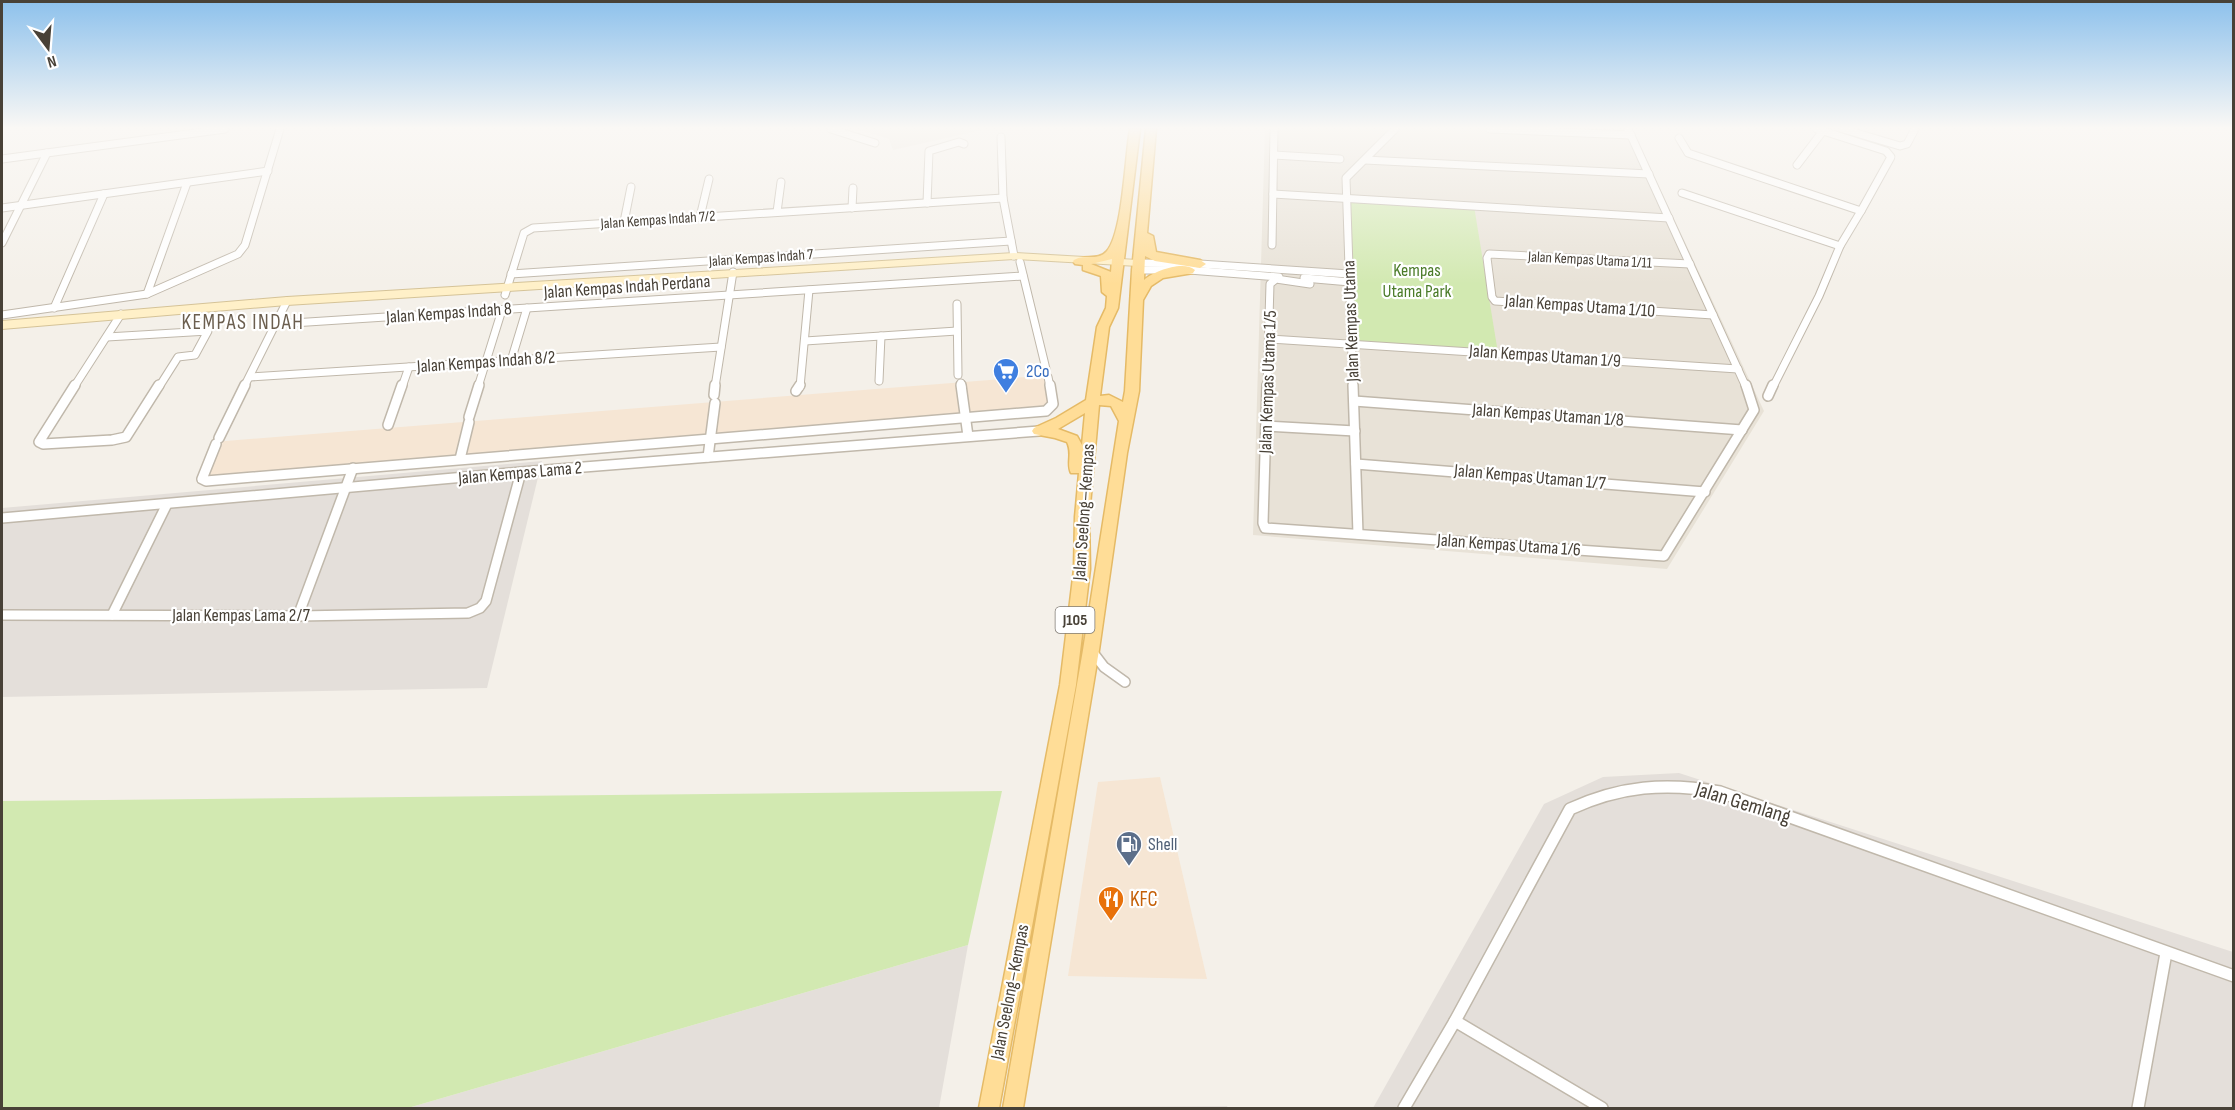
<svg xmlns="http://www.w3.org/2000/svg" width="2235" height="1110" font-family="'Sofia Sans Condensed',sans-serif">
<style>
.residential{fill:#e8e2d7}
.commercial{fill:#f6e6d4}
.industrial{fill:#e4dfda}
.green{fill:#d2e9b1}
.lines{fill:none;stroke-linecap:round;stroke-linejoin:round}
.street-far2-casing{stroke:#c0b8ab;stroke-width:9}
.street-far1-casing{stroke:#c0b8ab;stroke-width:12}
.street-casing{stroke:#c0b8ab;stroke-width:14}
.secondary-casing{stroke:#d5c398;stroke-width:2}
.primary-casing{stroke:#e5ba66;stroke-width:3}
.street-far2{stroke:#fff;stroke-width:7}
.street-far1{stroke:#fff;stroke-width:9}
.street{stroke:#fff;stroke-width:11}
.secondary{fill:#fff0c8;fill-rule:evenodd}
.primary{fill:#ffdd97;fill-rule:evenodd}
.labels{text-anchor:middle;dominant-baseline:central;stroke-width:4.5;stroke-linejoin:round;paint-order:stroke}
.far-street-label{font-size:15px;fill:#484137;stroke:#fff}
.shield{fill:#fff;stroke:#7f7a73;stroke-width:1.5}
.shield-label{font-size:16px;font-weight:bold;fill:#484137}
.park-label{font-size:18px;fill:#4b7b29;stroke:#fff}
.street-label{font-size:18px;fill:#484137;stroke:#fff}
.shop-label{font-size:18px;fill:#366cbe;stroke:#fff;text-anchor:start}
.service-label{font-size:18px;fill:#4e5e75;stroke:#fff;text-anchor:start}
.quarter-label{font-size:21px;letter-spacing:1.5px;fill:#6b5e4e;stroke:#fff}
.near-street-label{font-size:21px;fill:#484137;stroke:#fff}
.near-food-label{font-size:21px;fill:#c56008;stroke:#fff;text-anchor:start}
</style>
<rect width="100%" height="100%" fill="#f4f0e9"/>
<!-- residential -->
<g class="residential">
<polygon points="857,129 986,129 893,150 889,139"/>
<polygon points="1265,129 1632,129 1764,411 1667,569 1253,535"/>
</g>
<!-- commercial -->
<g class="commercial">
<polygon points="1051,375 1057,404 1055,410 1047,414 203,484 198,480 213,442"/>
<polygon points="1160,777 1207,979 1068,976 1098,782"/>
</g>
<!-- industrial -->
<g class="industrial">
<polygon points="542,461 487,688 2,697 2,508"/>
<polygon points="1679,773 2233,952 2233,1108 1373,1108 1544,804 1603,777"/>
<polygon points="968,945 939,1108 408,1108"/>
<polygon points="1227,1106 1228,1108 1063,1108 1063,1107"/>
</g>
<!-- green -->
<g class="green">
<polygon points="1347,198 1474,206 1498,353 1352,344"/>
<polygon points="1002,791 968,945 408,1108 2,1108 2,801"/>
</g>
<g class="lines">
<!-- street-far2 casing -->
<g class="street-far2-casing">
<g id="street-far2">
<polyline points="831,129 875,143"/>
<polyline points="1490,129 1631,135"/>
<polyline points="1628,129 1746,387"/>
<polyline points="1817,129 1886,151 1891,157 1861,211"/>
<polyline points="1843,129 1900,146 1907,144 1915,129"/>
<polyline points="1001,137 1003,198 1014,256"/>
<polyline points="1679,138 1688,153 1861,211 1840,246 1819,296 1773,387"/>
<polyline points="1274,155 1340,159"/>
<polyline points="2,159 225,129"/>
<polyline points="1365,160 1649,174"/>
<polyline points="1797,165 1823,131"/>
<polyline points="1682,193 1840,246"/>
<polyline points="1273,194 1669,218"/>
<polyline points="927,203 929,151 959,142 964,144"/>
<polyline points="2,208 268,171"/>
<polyline points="852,208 853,188"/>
<polyline points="777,212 781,182"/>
<polyline points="700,217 709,179"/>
<polyline points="624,222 631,187"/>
<polyline points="2,243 47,153"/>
<polyline points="1272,245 1274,129"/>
<polyline points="1020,262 1046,369"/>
<polyline points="1138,263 1200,264 1349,274"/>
<polyline points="1690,264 1489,254 1487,258 1492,297 1495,301 1713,315"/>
<polyline points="1138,270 1189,270 1279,277"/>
<polyline points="511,274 1011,241"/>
<polyline points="1304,278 1350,282"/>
<polyline points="147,294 187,183"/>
<polyline points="505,295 524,233 533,228 1003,198"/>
<polyline points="957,304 958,375"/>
<polyline points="54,308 104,194"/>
<polyline points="2,315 147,294 238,254 245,245 280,129"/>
<polyline points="277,324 1023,276"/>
<polyline points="107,337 208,331 195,355 178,357 159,387"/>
<polyline points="1270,339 1738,369"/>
<polyline points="805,341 957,331"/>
<polyline points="511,361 527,308"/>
<polyline points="250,377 721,347"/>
<polyline points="1048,377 1050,387"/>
<polyline points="879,381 881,336"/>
<polyline points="961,383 962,387"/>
<polyline points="74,387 121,314"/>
<polyline points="244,387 287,301"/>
<polyline points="402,387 409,367"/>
<polyline points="478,387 502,310"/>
<polyline points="715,387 733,272"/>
<polyline points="800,387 809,290"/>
<polyline points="1267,387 1270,284 1276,279 1310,284"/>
<polyline points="1353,387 1346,178 1395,129"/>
</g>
</g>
<!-- street-far1 casing -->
<g class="street-far1-casing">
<g id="street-far1">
<polyline points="75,385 39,442 43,444 112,440 126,437 159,385"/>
<polyline points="961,385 968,436"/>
<polyline points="1267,385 1263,523 1265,528 1664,556 1754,410 1746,385"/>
<polyline points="1353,385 1358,534"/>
<polyline points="796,391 800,385"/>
<polyline points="714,395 715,385"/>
<polyline points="1768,396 1773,385"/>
<polyline points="1354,401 1742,430"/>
<polyline points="469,417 479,385"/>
<polyline points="388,425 402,385"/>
<polyline points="1266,426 1355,431"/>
<polyline points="219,438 245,385"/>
<polyline points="216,444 202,479 206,481 1046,411 1053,404 1050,385"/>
<polyline points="708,457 715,403"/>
<polyline points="460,459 469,422"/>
<polyline points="1356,464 1705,492"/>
<polyline points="2,518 521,472 1039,431"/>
<polyline points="2,615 298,616 468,613 480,608 486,601 521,472"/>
<polyline points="112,615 167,504"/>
<polyline points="298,616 353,468"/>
<polyline points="1091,650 1104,667 1125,682"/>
</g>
</g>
<!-- street casing -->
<g class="street-casing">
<g id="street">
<polyline points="1455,1021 1602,1108"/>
<path d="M1404,1108L1455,1021L1570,809C1620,786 1666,782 1720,792L2234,976"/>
<polyline points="2138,1108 2166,953"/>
</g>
</g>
<!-- secondary casing -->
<g class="secondary-casing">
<polygon id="secondary" points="1014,253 1138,260 1143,263 1138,266 1014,259 287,305 2,329 2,321 287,297"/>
</g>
<!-- primary casing -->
<g class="primary-casing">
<path id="primary" d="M1130,129H1140L1118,308L1109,327L1100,396L1109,395L1123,402L1125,391L1132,270L1146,129H1156L1147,233L1153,236L1156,252L1200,260L1206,264L1200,268L1155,261L1145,256L1144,280C1154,271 1184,260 1195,270L1193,273L1163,278L1151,286L1143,300L1139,391L1127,453L1099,650L1023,1108H1003L1083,650L1119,421L1111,406L1099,405L1089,517L1090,569L1076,685L999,1108H979L1060,685L1074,569L1075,517L1079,473H1071C1066,463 1073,454 1067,442L1055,438L1034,434L1032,431L1034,428L1056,418L1086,400L1097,327L1106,308L1107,296L1102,292L1101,276L1083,270V265L1075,264L1073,261C1082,253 1098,262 1107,251C1123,232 1125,157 1130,129ZM1112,259L1111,272L1091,264ZM1085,413L1082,445L1077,436L1058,429Z"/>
</g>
<!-- street-far2 -->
<use href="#street-far2" class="street-far2"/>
<!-- street-far1 -->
<use href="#street-far1" class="street-far1"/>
<!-- street -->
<use href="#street" class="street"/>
<!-- secondary -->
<use href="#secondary" class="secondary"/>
<!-- primary -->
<use href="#primary" class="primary"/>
</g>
<!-- sky -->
<linearGradient id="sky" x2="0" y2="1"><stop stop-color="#8dc1ec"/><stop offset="0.45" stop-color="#faf8f5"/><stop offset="1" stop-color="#faf8f5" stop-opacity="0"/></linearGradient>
<rect width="2235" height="284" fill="url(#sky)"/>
<!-- icons -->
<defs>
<g id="supermarket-pin" transform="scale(1.35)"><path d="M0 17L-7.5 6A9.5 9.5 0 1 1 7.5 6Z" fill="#3f7fe0" stroke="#fff"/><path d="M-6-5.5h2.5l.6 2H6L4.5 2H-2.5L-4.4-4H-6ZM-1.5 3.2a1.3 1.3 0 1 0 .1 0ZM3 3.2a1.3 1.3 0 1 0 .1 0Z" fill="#fff"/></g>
<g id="fuel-pin" transform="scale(1.35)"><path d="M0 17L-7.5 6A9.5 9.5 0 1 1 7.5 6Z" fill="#5c6f8a" stroke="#fff"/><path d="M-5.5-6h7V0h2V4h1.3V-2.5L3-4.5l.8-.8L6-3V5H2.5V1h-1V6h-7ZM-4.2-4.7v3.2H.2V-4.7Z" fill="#fff"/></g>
<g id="restaurant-pin" transform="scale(1.35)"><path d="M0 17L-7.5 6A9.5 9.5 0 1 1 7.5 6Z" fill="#e8710a" stroke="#fff"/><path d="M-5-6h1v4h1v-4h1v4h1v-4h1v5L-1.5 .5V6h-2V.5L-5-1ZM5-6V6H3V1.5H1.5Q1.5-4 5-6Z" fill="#fff"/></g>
</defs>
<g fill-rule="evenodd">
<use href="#supermarket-pin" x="1006" y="371"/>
<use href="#fuel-pin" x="1129" y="844"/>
<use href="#restaurant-pin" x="1111" y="899"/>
</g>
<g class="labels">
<!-- far-street labels -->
<g class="far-street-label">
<text transform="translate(658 220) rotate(-4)">Jalan Kempas Indah 7/2</text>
<text transform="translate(761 258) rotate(-4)">Jalan Kempas Indah 7</text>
<text transform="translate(1590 260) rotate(3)">Jalan Kempas Utama 1/11</text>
</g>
<!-- shield labels -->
<rect class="shield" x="1055.5" y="607" width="39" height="26" rx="4.5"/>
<g class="shield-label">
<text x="1075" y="620">J105</text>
</g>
<!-- park labels -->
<g class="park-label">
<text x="1417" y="270">Kempas<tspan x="1417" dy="21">Utama Park</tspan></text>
</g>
<!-- street labels -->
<g class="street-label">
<text transform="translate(627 287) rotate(-4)">Jalan Kempas Indah Perdana</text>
<text transform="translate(1580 306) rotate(4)">Jalan Kempas Utama 1/10</text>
<text transform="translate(449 313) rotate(-4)">Jalan Kempas Indah 8</text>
<text transform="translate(1351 321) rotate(-92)">Jalan Kempas Utama</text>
<text transform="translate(1545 356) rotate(4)">Jalan Kempas Utaman 1/9</text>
<text transform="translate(486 362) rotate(-4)">Jalan Kempas Indah 8/2</text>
<text transform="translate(1268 382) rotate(-88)">Jalan Kempas Utama 1/5</text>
<text transform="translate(1548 415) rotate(4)">Jalan Kempas Utaman 1/8</text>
<text transform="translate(520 473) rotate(-5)">Jalan Kempas Lama 2</text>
<text transform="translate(1530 477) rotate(5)">Jalan Kempas Utaman 1/7</text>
<text transform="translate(1084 512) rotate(-86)">Jalan Seelong–Kempas</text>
<text transform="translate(1509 545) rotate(4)">Jalan Kempas Utama 1/6</text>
<text x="241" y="615">Jalan Kempas Lama 2/7</text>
<text transform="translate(1010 992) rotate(-79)">Jalan Seelong–Kempas</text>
</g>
<!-- shop labels -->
<g class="shop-label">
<text x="1026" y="371">2Co</text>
</g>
<!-- service labels -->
<g class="service-label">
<text x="1148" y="844">Shell</text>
</g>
<!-- quarter labels -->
<g class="quarter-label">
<text x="243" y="322">KEMPAS INDAH</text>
</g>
<!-- near-street labels -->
<g class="near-street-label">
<text transform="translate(1743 803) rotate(17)">Jalan Gemlang</text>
</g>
<!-- near-food labels -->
<g class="near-food-label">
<text x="1130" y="899">KFC</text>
</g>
</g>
<!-- border -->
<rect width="2235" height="1110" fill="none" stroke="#484137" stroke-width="6"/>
<!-- north arrow -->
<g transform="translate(48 48) rotate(164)" stroke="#ffffff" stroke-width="4.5" paint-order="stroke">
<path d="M0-4.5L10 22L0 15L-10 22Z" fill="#484137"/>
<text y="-9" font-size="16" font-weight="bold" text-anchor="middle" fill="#484137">N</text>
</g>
</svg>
